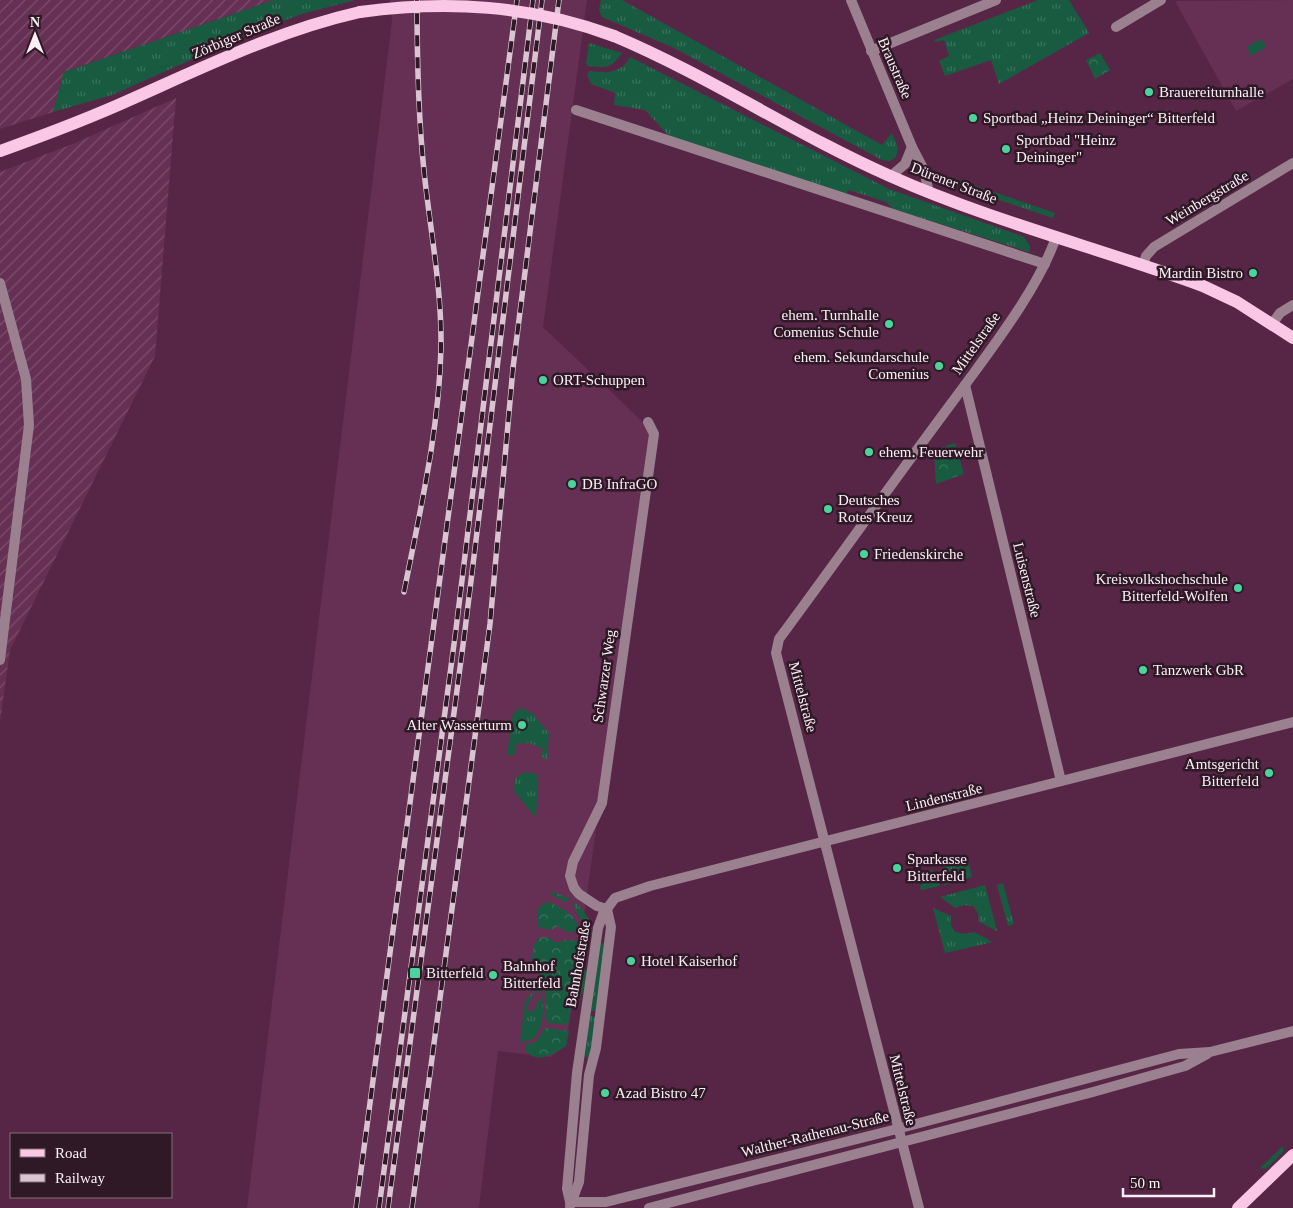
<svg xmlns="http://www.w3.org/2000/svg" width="1293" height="1208" font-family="'Times New Roman',serif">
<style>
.built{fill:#653053}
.industrial{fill:url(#industrial-furrows)}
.grass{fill:url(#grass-tufts);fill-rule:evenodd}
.forest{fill:url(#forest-crowns)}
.pitch{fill:#185b41}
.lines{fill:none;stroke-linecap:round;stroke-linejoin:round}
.minor{stroke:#9b8190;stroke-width:10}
.primary{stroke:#fbc7e6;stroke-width:12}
.rail-casing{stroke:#d9c5d2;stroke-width:5.5}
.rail{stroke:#2f1926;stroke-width:4;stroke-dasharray:11;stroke-linecap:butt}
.primary-bridge{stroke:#fbc7e6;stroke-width:12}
.poi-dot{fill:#4ad49c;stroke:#2f1926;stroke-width:2}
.labels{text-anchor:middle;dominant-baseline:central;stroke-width:5;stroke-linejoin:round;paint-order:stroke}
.street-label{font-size:15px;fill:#fbeff6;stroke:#2f1926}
.poi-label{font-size:15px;fill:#fbeff6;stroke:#2f1926;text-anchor:start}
</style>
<defs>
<pattern id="industrial-furrows" width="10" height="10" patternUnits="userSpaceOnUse" patternTransform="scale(1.25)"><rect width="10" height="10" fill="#653053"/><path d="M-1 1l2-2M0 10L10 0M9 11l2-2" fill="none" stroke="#7c4e6c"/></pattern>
<pattern id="grass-tufts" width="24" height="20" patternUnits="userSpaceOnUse" patternTransform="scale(1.25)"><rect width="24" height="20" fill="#185b41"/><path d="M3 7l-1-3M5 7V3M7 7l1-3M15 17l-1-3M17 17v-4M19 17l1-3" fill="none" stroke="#3a735d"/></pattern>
<pattern id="forest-crowns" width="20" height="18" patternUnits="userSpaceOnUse" patternTransform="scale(1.25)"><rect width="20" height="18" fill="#185b41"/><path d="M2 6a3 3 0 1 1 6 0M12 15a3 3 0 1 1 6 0" fill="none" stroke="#3a735d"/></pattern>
</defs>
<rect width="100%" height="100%" fill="#572646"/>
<!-- built -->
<g class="built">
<polygon points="390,0 587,0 543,327 646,425 650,439 566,1046 550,1057 498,1051 479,1208 247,1208 392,21"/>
<polygon points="1293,0 1293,79 1236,111 1175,1"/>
</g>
<!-- industrial -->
<g class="industrial">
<polygon points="0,0 274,0 64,72 53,112 0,129"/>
<polygon points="176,98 155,356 10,650 0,722 0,172 75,143"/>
</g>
<!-- grass -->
<g class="grass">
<polygon points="274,0 355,0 302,14 253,32 112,95 53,112 64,72"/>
<polygon points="601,0 622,0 882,145 892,133 898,148 896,157 890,161 882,160 674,48 602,17 599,10"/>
<polygon points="1038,0 1069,0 1089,33 999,84 991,60 945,76 939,61 949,56 944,40 936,42 934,40"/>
<path d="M589,43L622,53C610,69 607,68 588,66L586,63Z"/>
<path d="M630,57L889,189L1024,237L1030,246L1029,252L893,209L886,202L849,190L845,195L669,136L645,110L614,105L615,93L591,84L587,75L589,71C605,73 622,74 630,57Z"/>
<polygon points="938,173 1055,213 1053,218 945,182 936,175"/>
<polygon points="521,708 532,713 549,733 547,760 541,756 543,749 530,743 516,744 515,754 507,756 513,713"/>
<polygon points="525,772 536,774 538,778 536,818 514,791 515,778"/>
<polygon points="968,860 972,877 944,885 944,881 948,880 944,866"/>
<polygon points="933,870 936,882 939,882 940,886 921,890 920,886 923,883 920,873"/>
<polygon points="1003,883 1014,924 1008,926 997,885"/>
<polygon points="985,885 997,931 979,922 978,913 973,906 964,905 955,908 940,897"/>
<polygon points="551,891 570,899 566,902 551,895"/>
<path d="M574,903H576C586,913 592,922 593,936L586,932C585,921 574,914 574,903Z"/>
<polygon points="933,908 951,916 951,925 955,932 965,934 974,932 993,942 945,953"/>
<polygon points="600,943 606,944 598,1011 591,1011"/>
<polygon points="582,969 588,971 584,989 579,999"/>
<path d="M539,983C544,999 547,1029 531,1040L520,1042L525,1001L536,989ZM535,991L542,994L533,1012L526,1009Z"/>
<polygon points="590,1016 597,1017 589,1056 586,1058 585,1055"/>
<polygon points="1283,1146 1283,1152 1266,1169 1260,1168"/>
</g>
<!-- forest -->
<g class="forest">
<polygon points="1100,53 1110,70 1095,79 1086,60"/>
<polygon points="955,443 964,474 936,484 934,451"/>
<path d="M549,902C563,909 577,915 580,932H567L558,926L551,930L538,927V909L544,903Z"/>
<path d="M540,937L550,938L556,943L566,940L577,941L579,945L569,1022L566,1025L548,1023C539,1009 557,987 531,966L534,945Z"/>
<path d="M545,1028L569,1031L566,1046C554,1054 537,1065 525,1050V1045L536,1042Z"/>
</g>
<!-- pitch -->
<polygon class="pitch" points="1261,39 1266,47 1251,56 1247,47"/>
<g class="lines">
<!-- minor -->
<g class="minor">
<polyline points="851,0 912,147 924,170 929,193"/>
<polyline points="1116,27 1161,0"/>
<polyline points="871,51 996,0"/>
<polyline points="576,110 1045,264"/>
<polyline points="891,176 905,164 912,147"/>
<polyline points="1143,265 1146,256 1154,247 1293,163"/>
<polyline points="0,283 26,379 29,425 0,660"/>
<polyline points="1272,324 1280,313 1293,305"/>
<polyline points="965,385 1061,781"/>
<polyline points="607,909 597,906 579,894 574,888 570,876 573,862 602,803 654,434 648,422"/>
<polyline points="570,1202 567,1189 577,1073 598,928 603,914 615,898 650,886 1293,722"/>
<polyline points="570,1202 606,1202 897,1129 1179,1054 1210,1052 1293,1031"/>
<polyline points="570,1206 579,1182 589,1075 596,1048 611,927 607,909"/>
<polyline points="649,1208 1093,1092 1185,1066 1207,1054"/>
<path d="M919,1208L776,653L779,639C841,555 902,469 965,385C995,344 1040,285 1056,237"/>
</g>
<!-- primary -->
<g class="primary">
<path d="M614,36C709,76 795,134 890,176C991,221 1099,248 1203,286L1237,302L1293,338"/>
<path d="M0,151C45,135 90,118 134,98C208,65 280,30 360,12"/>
<polyline points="1238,1208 1293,1155"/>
</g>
<!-- rail casing -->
<g class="rail-casing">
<g id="rail">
<path d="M404,592C420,511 439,431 441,348C442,289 430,229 424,171C418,114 417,57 417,0"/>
<polyline points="356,1208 517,0"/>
<polyline points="379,1208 456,629 533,0"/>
<polyline points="388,1208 465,630 542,0"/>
<polyline points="412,1208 490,624 513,368 559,0"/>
</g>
</g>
<!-- rail -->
<use href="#rail" class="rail"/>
<!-- primary-bridge -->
<path class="primary-bridge" d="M360,12C447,0 530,5 614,36"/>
</g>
<!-- markers -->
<g class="poi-dot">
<circle cx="1149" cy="92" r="5"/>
<circle cx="973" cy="118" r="5"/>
<circle cx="1006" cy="149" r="5"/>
<circle cx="1253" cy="273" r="5"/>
<circle cx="889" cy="324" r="5"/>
<circle cx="939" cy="366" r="5"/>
<circle cx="543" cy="380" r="5"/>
<circle cx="869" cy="452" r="5"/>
<circle cx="572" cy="484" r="5"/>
<circle cx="828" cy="509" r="5"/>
<circle cx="864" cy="554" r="5"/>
<circle cx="1238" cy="588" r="5"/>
<circle cx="1143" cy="670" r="5"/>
<circle cx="522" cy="725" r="5"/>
<circle cx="1269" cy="773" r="5"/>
<circle cx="897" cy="868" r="5"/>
<circle cx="631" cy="961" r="5"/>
<rect x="409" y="967" width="12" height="12" rx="2.5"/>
<circle cx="493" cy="975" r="5"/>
<circle cx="605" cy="1093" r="5"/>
</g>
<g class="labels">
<!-- street labels -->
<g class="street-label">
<text transform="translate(236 36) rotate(-23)">Zörbiger Straße</text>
<text transform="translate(895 68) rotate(67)">Braustraße</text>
<text transform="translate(954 183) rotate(21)">Dürener Straße</text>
<text transform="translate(1207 198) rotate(-31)">Weinbergstraße</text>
<text transform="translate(976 343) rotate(-55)">Mittelstraße</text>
<text transform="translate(1027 580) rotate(76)">Luisenstraße</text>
<text transform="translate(604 676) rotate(-82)">Schwarzer Weg</text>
<text transform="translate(803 697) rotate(75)">Mittelstraße</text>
<text transform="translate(944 797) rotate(-14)">Lindenstraße</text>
<text transform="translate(578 964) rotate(-80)">Bahnhofstraße</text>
<text transform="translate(903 1090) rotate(76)">Mittelstraße</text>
<text transform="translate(815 1134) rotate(-14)">Walther-Rathenau-Straße</text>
</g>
<!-- poi labels -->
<g class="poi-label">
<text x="1159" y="92">Brauereiturnhalle</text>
<text x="983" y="118">Sportbad „Heinz Deininger“ Bitterfeld</text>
<text x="1016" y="140">Sportbad "Heinz<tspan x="1016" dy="17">Deininger"</tspan></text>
<text x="1243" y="273" text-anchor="end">Mardin Bistro</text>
<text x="879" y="315" text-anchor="end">ehem. Turnhalle<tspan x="879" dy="17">Comenius Schule</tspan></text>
<text x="929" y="357" text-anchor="end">ehem. Sekundarschule<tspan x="929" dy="17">Comenius</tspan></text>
<text x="553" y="380">ORT-Schuppen</text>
<text x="879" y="452">ehem. Feuerwehr</text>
<text x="582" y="484">DB InfraGO</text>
<text x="838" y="500">Deutsches<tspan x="838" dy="17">Rotes Kreuz</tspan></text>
<text x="874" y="554">Friedenskirche</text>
<text x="1228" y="579" text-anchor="end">Kreisvolkshochschule<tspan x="1228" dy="17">Bitterfeld-Wolfen</tspan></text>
<text x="1153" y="670">Tanzwerk GbR</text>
<text x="512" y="725" text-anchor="end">Alter Wasserturm</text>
<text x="1259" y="764" text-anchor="end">Amtsgericht<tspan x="1259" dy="17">Bitterfeld</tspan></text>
<text x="907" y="859">Sparkasse<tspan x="907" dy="17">Bitterfeld</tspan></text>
<text x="641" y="961">Hotel Kaiserhof</text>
<text x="503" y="966">Bahnhof<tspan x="503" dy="17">Bitterfeld</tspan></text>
<text x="426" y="973">Bitterfeld</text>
<text x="615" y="1093">Azad Bistro 47</text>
</g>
</g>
<!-- legend -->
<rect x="10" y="1133" width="162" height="65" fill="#2f1926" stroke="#816f79"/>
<rect x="20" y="1149" width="25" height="8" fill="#fbc7e6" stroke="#816f79"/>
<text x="55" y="1158" font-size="15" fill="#fbeff6">Road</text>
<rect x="20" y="1174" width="25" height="8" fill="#d9c5d2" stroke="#816f79"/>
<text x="55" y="1183" font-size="15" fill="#fbeff6">Railway</text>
<!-- north arrow -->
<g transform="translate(35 35)" stroke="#2f1926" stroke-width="4" paint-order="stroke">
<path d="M0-4L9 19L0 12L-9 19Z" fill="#fbeff6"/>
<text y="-8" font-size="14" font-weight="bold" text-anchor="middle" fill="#fbeff6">N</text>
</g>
<!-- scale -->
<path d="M1123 1188v8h91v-8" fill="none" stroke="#fbeff6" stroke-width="2.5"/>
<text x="1130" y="1188" font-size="15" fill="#fbeff6" stroke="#2f1926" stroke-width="4" paint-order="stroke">50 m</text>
</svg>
